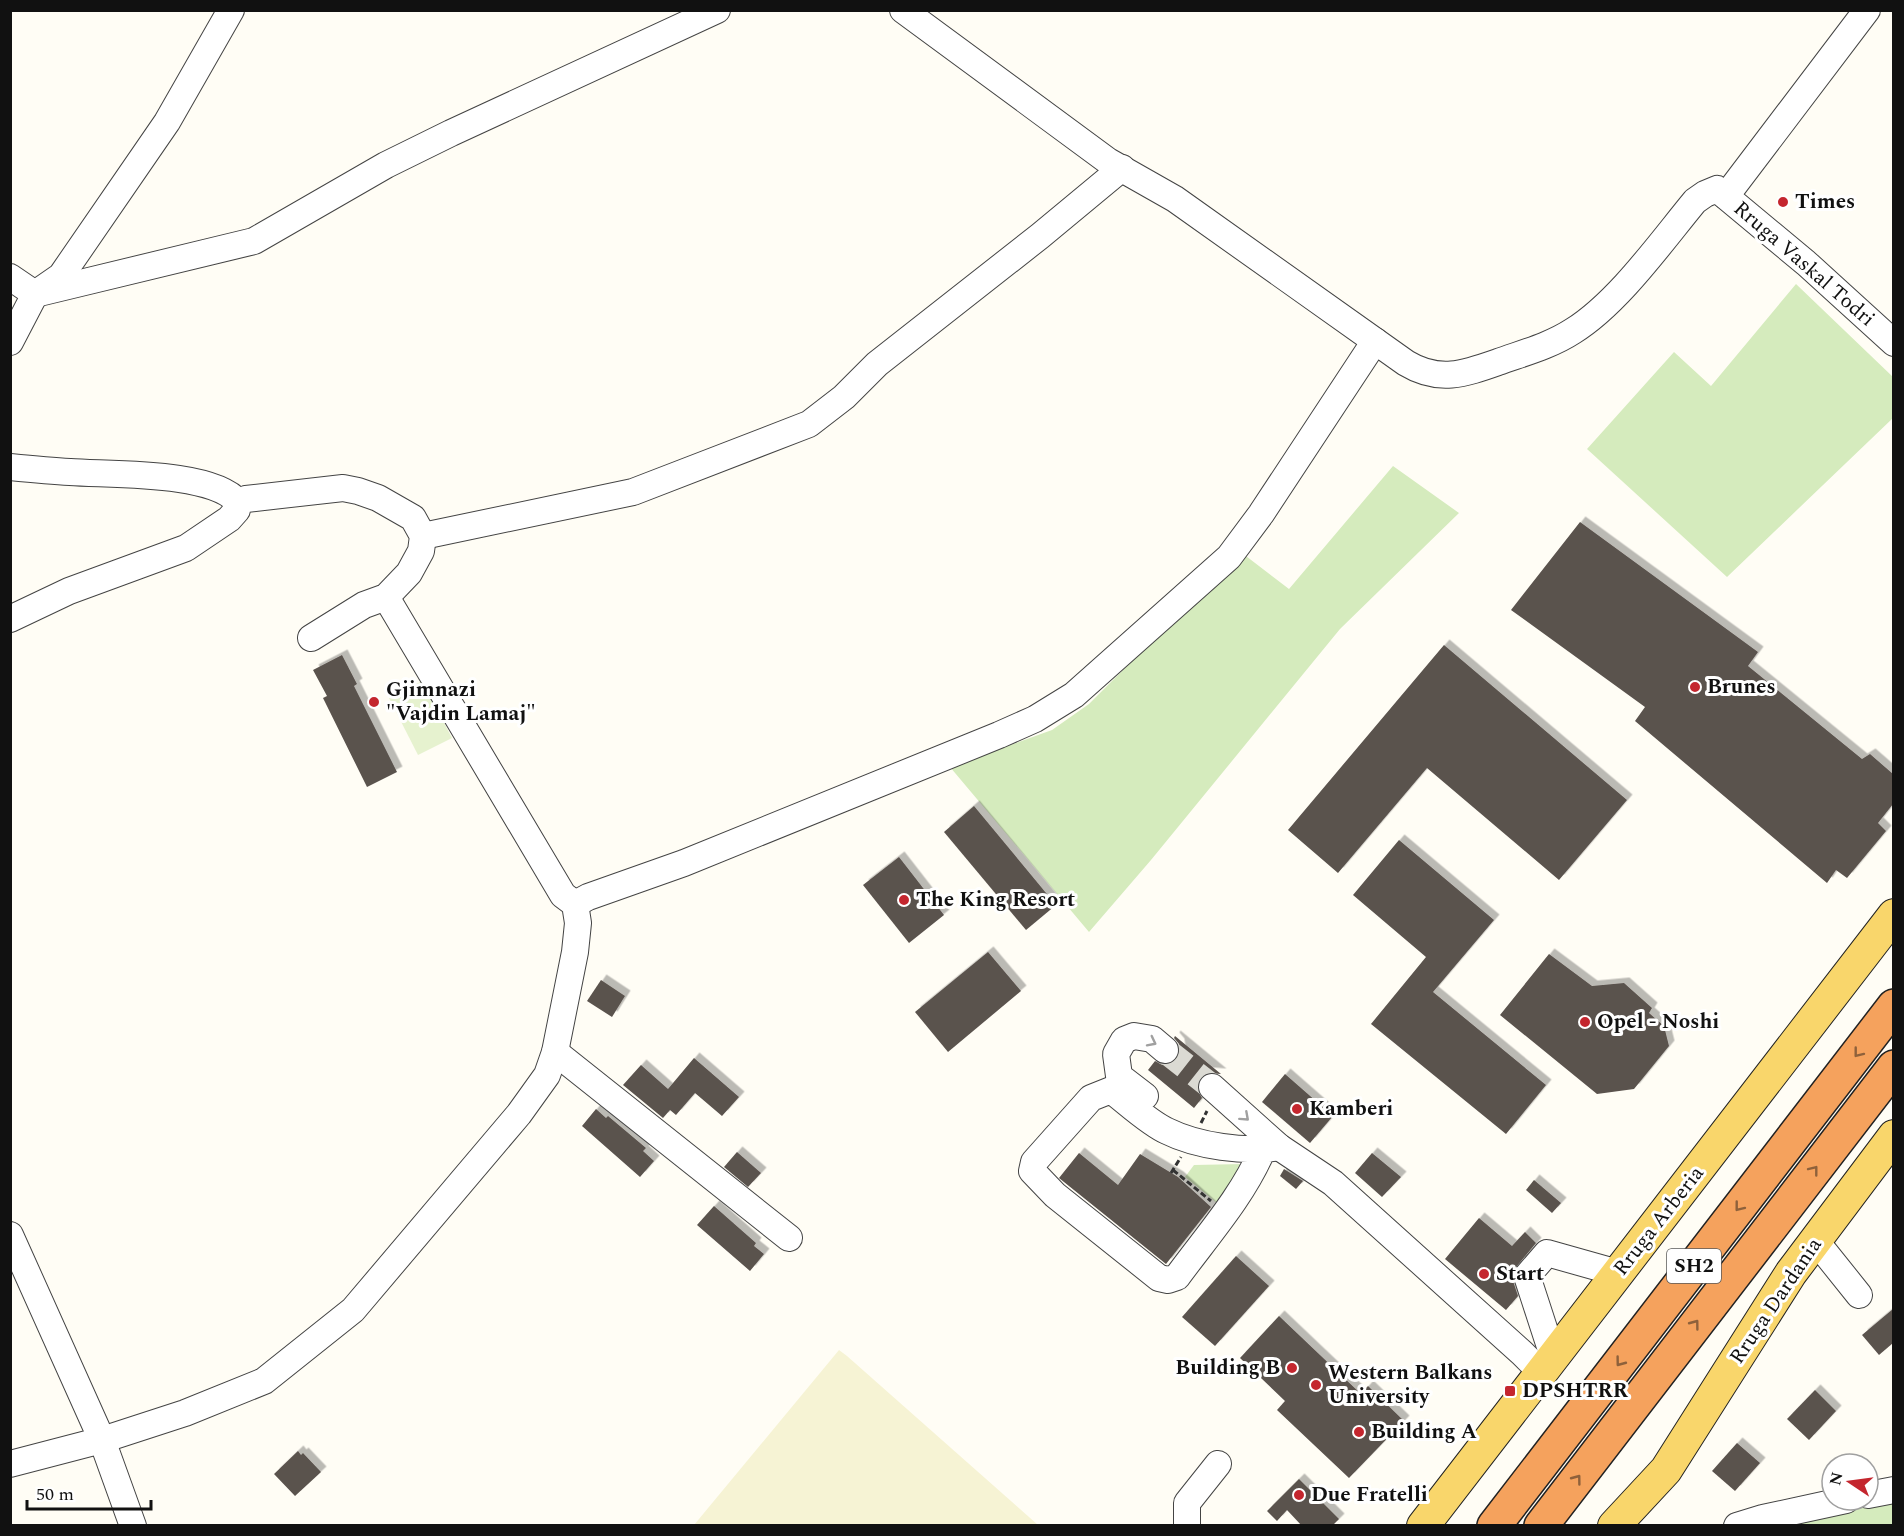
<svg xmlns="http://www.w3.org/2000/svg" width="1904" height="1536" font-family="Spectral,serif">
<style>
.farmland{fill:#f6f3d4}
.green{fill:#d5ebbd}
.pitch{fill:#e6f2cf}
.building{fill:#5a524d;filter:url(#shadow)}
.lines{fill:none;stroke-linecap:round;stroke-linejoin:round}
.minor-tunnel{stroke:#dbdad3;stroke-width:26;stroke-dasharray:26 13;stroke-linecap:butt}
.minor-casing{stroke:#444;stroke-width:28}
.major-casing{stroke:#222;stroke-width:34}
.highway-casing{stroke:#222;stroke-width:36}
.path{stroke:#333;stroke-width:3;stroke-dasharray:6 3;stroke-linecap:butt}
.minor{stroke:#fff;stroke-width:26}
.major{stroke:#f9d66b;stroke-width:32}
.highway{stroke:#f5a25d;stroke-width:33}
.oneway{stroke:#a0a0a0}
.oneway2{stroke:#8e613b}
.poi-dot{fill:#c4262e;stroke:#fff;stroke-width:2}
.labels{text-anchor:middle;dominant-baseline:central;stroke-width:6;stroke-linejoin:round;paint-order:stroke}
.shield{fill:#fff;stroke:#585858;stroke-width:1.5}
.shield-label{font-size:20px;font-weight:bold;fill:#111}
.poi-label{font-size:21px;font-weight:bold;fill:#111;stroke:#fff;text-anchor:start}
.street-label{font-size:21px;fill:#111;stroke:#fff}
</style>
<defs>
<filter id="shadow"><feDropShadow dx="5.5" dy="-5.5" stdDeviation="0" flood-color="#0004"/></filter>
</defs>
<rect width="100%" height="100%" fill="#fffdf5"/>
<!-- farmland -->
<polygon class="farmland" points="839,1350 847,1356 1038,1525 694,1525"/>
<!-- green -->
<g class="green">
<polygon points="1796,284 1893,377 1893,418 1727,577 1587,449 1674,352 1711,386"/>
<polygon points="1393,466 1459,513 1340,629 1151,860 1089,932 950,767 1052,730 1089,704 1242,551 1242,553 1289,589"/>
<polygon points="1244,1164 1217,1203 1185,1177 1194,1165"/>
<polygon points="1893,1501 1893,1525 1789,1526 1789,1522"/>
</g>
<!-- pitch -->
<polygon class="pitch" points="422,681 452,738 418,755 389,698"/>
<!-- building -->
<g class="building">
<polygon points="1580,522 1758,652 1748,666 1862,759 1870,754 1893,774 1893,804 1878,823 1886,831 1847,878 1836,870 1827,883 1635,721 1645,707 1511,610"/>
<polygon points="1444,645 1627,800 1559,880 1427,768 1338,873 1288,830"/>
<polygon points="342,655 357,684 354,686 397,772 367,787 323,698 327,696 313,670"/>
<polygon points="974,806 1056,905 1026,930 944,832"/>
<polygon points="1399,840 1494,920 1433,992 1546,1085 1506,1134 1371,1024 1426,957 1353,895"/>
<polygon points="899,857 944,915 909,943 863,885"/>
<polygon points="988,952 1021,991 948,1052 915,1012"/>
<polygon points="1549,954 1592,986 1624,983 1652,1008 1649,1013 1664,1026 1669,1046 1634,1089 1597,1094 1500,1015"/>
<polygon points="601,980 625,996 612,1017 587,1001"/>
<polygon points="1175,1036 1221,1074 1208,1073 1200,1077 1197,1084 1198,1091 1202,1098 1194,1108 1148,1070 1155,1061 1162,1065 1170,1064 1177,1059 1180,1052 1179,1044 1174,1038"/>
<polygon points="694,1058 739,1097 722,1116 695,1093 676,1115 670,1110 663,1118 623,1085 641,1065 668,1089"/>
<polygon points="1285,1074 1333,1116 1310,1143 1262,1102"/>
<polygon points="596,1109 606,1118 608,1116 646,1148 643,1151 654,1161 640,1177 582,1126"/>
<polygon points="737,1152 761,1173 748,1187 724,1167"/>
<polygon points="1079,1153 1118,1185 1140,1154 1178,1177 1211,1207 1166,1264 1059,1178"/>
<polygon points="1372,1153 1401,1177 1382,1197 1355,1173"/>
<polygon points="1284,1169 1303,1181 1296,1189 1280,1176"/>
<polygon points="1534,1180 1561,1203 1552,1213 1526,1190"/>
<polygon points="714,1206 756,1243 754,1246 764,1254 750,1271 697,1225"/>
<polygon points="1479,1218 1512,1246 1525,1232 1536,1243 1512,1272 1513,1281 1518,1296 1506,1310 1445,1259"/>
<polygon points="1236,1256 1269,1286 1215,1346 1182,1317"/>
<polygon points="1893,1309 1893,1343 1879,1355 1862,1335"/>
<polygon points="1279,1316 1361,1394 1368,1386 1404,1421 1349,1478 1277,1410 1285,1401 1240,1358"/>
<polygon points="1815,1390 1836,1411 1809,1440 1787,1419"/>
<polygon points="1737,1443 1760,1463 1735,1491 1712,1471"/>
<polygon points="298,1451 301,1455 303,1453 321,1472 295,1496 274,1474"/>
<polygon points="1299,1479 1339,1519 1332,1526 1302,1526 1287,1510 1277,1521 1267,1511"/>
</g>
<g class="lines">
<!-- minor-tunnel -->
<polyline class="minor-tunnel" points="1165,1050 1212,1087"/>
<!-- minor casing -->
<g class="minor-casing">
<g id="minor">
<path d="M903,10L1108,161L1175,199L1406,363C1439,383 1464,374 1498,362C1523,353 1550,346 1573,331C1618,303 1661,242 1695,201L1705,194L1717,189L1806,263L1894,343"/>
<polyline points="1726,196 1867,10"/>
<polyline points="10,277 35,294 254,241 386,165 451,133 717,10"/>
<polyline points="10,342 35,294 61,276 167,122 231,10"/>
<path d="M10,467C30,469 50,471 70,472C110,475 212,471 238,502"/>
<polyline points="423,536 633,492 809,424 844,397 877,364 1040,236 1122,168"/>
<polyline points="10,619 69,591 186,548 229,519 237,510 238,502 246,499 343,488 358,491 378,498 413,518 423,536 421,551 409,573 386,597 364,605 311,638"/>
<polyline points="575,904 588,897 684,863 999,735 1035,719 1074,695 1229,557 1261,514 1375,341"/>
<polyline points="555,1052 789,1238"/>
<polyline points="1212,1087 1279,1147 1333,1183 1522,1353 1541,1372"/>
<polyline points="1145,1096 1119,1076 1116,1054 1124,1040 1134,1036 1152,1039 1165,1050"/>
<path d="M1262,1151C1242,1197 1207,1236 1177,1277L1168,1280L1159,1278L1055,1195L1032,1171L1034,1162L1091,1098L1111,1090C1127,1102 1149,1123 1167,1131C1197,1146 1246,1153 1279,1147"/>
<polyline points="10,1235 102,1440 133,1526"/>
<polyline points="1815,1240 1859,1295"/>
<polyline points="1553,1356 1527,1276 1547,1253 1618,1273"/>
<polyline points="10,1464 102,1440 185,1413 264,1381 353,1310 519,1114 547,1075 555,1052 575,952 578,923 575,904 563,895 386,597"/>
<polyline points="1868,1495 1894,1490"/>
<polyline points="1187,1526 1187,1503 1218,1464"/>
<polyline points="1737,1526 1763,1518 1846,1500"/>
</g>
</g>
<!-- major casing -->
<g class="major-casing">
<g id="major">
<polyline points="1423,1526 1894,915"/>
<polyline points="1614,1526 1666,1470 1791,1273 1894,1136"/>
</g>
</g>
<!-- highway casing -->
<g class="highway-casing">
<g id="highway">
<polyline points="1494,1526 1894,1006"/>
<polyline points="1541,1526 1894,1067"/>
</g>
</g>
<!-- path -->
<g class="path">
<polyline points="1201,1123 1207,1111"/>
<polyline points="1173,1170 1211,1201"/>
<polyline points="1171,1173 1181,1157"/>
</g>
<!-- minor -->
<use href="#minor" class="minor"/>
<!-- major -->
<use href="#major" class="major"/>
<!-- highway -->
<use href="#highway" class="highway"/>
</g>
<!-- one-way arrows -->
<defs><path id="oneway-chevron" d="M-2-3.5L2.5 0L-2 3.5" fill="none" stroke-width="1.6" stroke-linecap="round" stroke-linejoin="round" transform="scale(1.5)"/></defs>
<g class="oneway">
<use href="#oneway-chevron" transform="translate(1152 1042) rotate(27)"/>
<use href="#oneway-chevron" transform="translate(1245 1117) rotate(42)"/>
</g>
<g class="oneway2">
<use href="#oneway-chevron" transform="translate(1858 1053) rotate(128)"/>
<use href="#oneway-chevron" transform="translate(1814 1170) rotate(-52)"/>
<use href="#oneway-chevron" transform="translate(1739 1207) rotate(128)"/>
<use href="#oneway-chevron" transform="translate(1695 1324) rotate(-53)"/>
<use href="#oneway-chevron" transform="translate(1620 1362) rotate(127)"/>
<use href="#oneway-chevron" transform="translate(1577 1479) rotate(-53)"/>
</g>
<!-- markers -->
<g class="poi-dot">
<circle cx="1783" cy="202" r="6"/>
<circle cx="1695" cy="687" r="6"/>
<circle cx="374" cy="702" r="6"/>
<circle cx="904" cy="900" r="6"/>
<circle cx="1585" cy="1022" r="6"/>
<circle cx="1297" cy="1109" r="6"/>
<circle cx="1484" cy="1274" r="6"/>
<circle cx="1292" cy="1368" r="6"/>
<circle cx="1316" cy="1385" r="6"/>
<rect x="1504" y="1385" width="12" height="12" rx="3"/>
<circle cx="1359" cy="1432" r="6"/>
<circle cx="1299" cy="1495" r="6"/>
</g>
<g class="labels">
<!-- shield labels -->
<rect class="shield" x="1667" y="1249" width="54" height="34" rx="4.5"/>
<g class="shield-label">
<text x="1694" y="1266">SH2</text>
</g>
<!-- poi labels -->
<g class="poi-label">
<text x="1795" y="202">Times</text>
<text x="1707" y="687">Brunes</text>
<text x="386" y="690">Gjimnazi<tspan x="386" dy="24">"Vajdin Lamaj"</tspan></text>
<text x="916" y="900">The King Resort</text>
<text x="1597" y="1022">Opel - Noshi</text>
<text x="1309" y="1109">Kamberi</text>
<text x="1496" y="1274">Start</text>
<text x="1280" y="1368" text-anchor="end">Building B</text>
<text x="1328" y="1373">Western Balkans<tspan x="1328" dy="24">University</tspan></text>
<text x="1522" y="1391">DPSHTRR</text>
<text x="1371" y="1432">Building A</text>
<text x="1311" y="1495">Due Fratelli</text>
</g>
<!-- street labels -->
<g class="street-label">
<text transform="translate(1804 264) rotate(41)">Rruga Vaskal Todri</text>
<text transform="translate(1659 1221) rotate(-52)">Rruga Arberia</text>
<text transform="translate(1776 1301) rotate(-56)">Rruga Dardania</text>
</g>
</g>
<!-- border -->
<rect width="1904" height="1536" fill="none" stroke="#111111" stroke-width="24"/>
<!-- north arrow -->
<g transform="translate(1850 1482) rotate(283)"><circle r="28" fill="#ffffff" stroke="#a0a0a0" stroke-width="1.5"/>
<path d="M0-4.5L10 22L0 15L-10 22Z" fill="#c4262e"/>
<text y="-9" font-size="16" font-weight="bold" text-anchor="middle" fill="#111111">N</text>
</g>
<!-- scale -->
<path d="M27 1500v9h124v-9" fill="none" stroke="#111111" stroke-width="3"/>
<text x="36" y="1500" font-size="18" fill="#111111" stroke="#ffffff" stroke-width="4.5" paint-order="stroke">50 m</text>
</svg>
